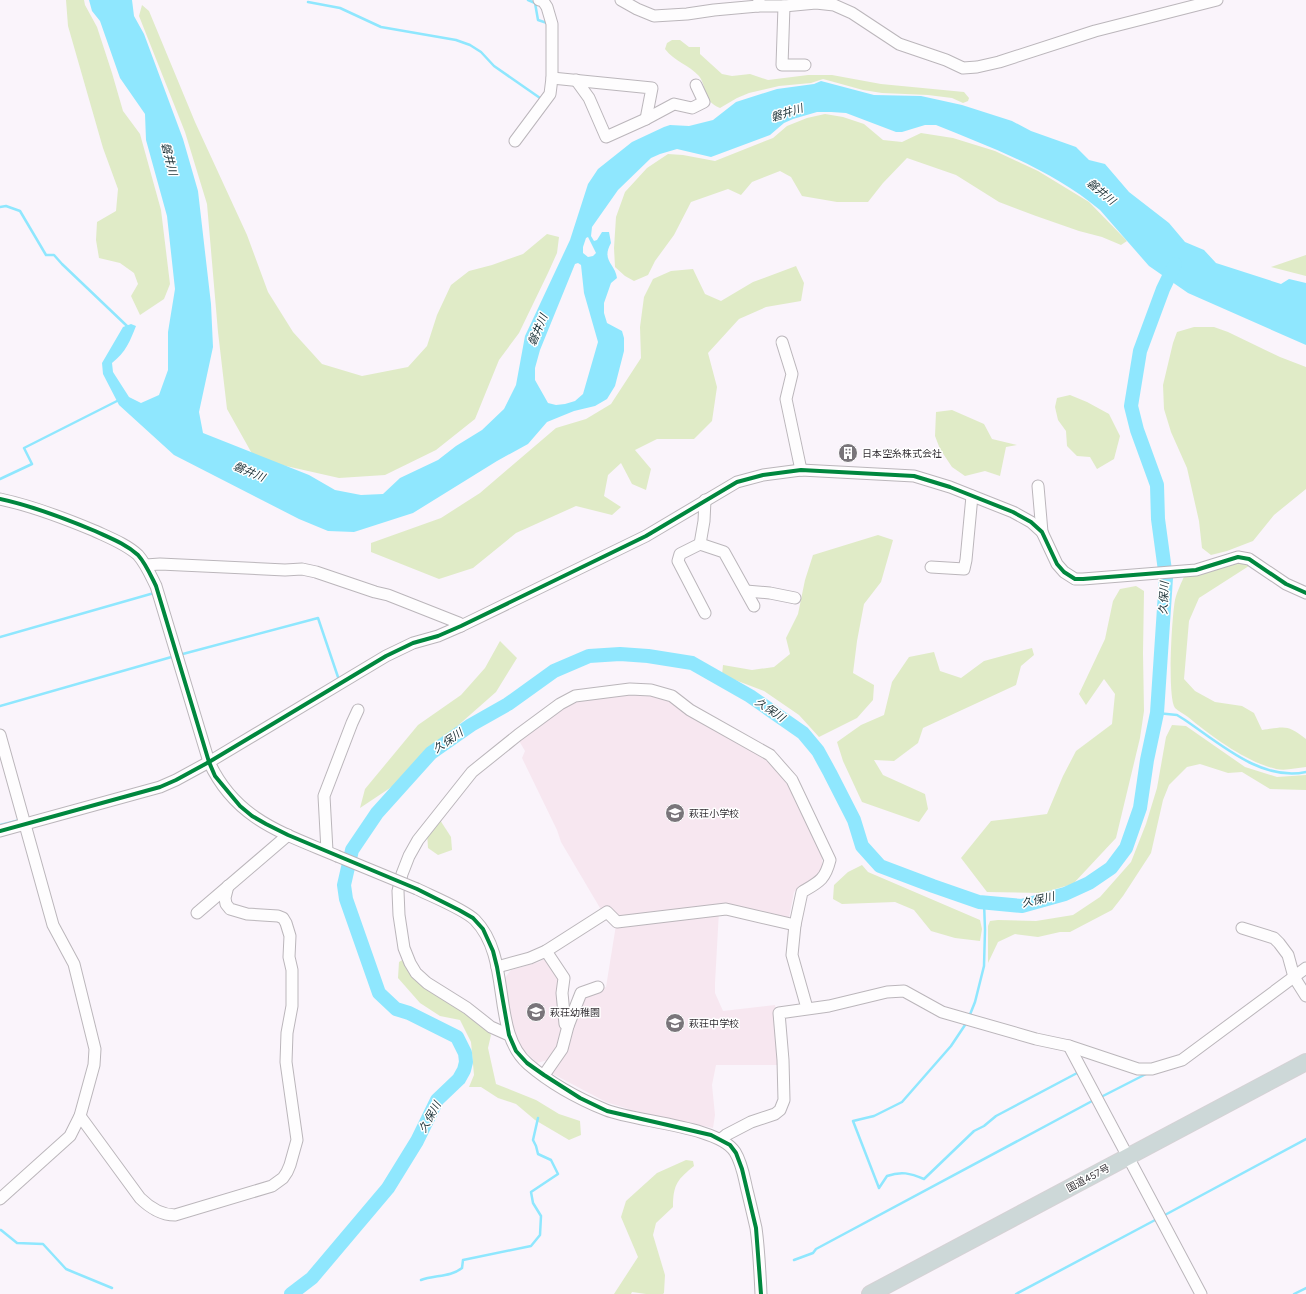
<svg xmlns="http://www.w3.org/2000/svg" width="1306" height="1294" font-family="Figtree,'Noto Sans JP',sans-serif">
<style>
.education{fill:#f7e7f0}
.green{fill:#e0ebc7}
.water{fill:#8fe7fe;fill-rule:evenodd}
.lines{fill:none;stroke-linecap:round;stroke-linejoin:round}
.stream{stroke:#8fe7fe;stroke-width:2.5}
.river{stroke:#8fe7fe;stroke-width:14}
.minor-casing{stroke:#bbb6bb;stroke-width:13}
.highway-casing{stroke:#d5d2d5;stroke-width:18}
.minor{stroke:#fefdfe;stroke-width:11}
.highway{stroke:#cdd8d8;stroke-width:16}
.minor-bridge-casing{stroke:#bbb6bb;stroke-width:13;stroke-linecap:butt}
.minor-bridge{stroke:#fefdfe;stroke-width:11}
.cycleway-casing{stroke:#fff;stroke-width:6}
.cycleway{stroke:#00873e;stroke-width:4}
.labels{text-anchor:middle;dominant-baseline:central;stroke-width:3;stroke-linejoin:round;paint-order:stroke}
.poi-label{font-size:10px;fill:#343035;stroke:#fff;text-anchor:start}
.street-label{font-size:10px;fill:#343035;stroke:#fff}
.water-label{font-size:11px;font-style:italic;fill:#1a3035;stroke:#fff}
</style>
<rect width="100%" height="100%" fill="#faf4fb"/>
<!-- education -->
<g class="education">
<polygon points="649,692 672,700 687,712 723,735 747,747 771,763 790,786 793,797 822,855 822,869 817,876 812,880 799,887 794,892 789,918 782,921 725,904 609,919 600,908 561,842 557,830 522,758 525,751 518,739 575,700"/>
<polygon points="719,911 715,983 715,993 723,1011 775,1005 779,1035 780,1065 716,1065 712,1085 715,1115 713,1128 638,1112 606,1102 553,1074 553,1068 583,995 606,987 616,925"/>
<polygon points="547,957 560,977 563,1028 557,1047 548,1060 537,1063 521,1048 515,1035 504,979 511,970 539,962"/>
</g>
<!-- green -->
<g class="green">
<polygon points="66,0 84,0 85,5 97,27 112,73 123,111 140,134 161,210 170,284 164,299 140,315 131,296 138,284 134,273 120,263 99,258 96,240 97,222 116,211 118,189 103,148 68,26"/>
<polygon points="142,5 149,11 195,122 247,235 268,292 293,332 322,364 362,376 408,367 427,346 437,315 451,285 469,271 492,265 523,254 547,234 559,237 557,253 548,273 519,333 499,360 475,419 436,450 385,475 339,478 255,459 227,409 218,332 207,204 185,132 139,16"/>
<path d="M672,40H680L689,47H700V54L722,74L732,76L750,74L768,80L808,75H832L881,84L964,92L969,98L968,101L963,103L952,98L928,95L882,93L863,90L823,79L811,83L779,86L749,93L737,98L720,108C701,100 708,88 699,76C689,65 674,61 665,49L667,43Z"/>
<polygon points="825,114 843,117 864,124 883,140 902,142 921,133 953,138 995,151 1038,171 1089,202 1127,241 1121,245 1102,237 1079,231 1036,216 999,202 956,175 907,158 883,183 868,202 837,202 802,196 791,177 780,171 752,182 741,195 728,189 691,202 674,235 655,261 648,275 634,281 625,276 615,267 614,248 616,217 625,192 647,168 668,154 683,155 715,161 773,138 787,126 807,118"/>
<polygon points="1306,255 1306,276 1271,267"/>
<polygon points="796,266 804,283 801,301 766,307 739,319 708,353 717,387 712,421 694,439 657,439 635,450 651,469 646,490 632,484 621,463 608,475 604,496 621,507 612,515 576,506 516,533 473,568 439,579 371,552 371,543 441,518 480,493 556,428 586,419 611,404 641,358 640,327 644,297 653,279 671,271 693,269 705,294 721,301 753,282"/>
<polygon points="1194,327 1214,327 1228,332 1280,357 1306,367 1306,489 1274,515 1253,541 1227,551 1211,555 1202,548 1199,521 1187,468 1171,432 1164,409 1163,385 1173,343 1177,332"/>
<polygon points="1070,395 1087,402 1109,414 1120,436 1114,459 1097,469 1090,457 1077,456 1067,446 1066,431 1058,420 1055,407 1057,398"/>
<polygon points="952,410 984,424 992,439 1017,445 1006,447 1000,476 985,471 965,476 952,467 940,449 935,436 936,412"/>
<polygon points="878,535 893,540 881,582 864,604 857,641 853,673 874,685 873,700 857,718 819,737 799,715 764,691 722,675 723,665 752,670 774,667 790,654 786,638 798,614 805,580 813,555"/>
<path d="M1240,559L1252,564L1199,598L1189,621L1184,679L1195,691L1215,702L1242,706L1254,713L1262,730C1285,727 1287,724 1306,739V767C1296,768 1286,771 1276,769C1246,762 1211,736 1188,717C1184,714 1178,711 1175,708C1167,697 1172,615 1175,600C1177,591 1182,582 1185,574Z"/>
<polygon points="1136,586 1144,591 1143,653 1144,711 1140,738 1116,838 1073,884 1041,893 987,892 961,858 991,821 1047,814 1063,776 1076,751 1112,724 1115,694 1104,679 1086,705 1079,694 1105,639 1113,601 1120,589"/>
<polygon points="500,641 517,658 496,692 454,729 399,782 360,808 365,789 418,725 461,695 485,668"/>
<polygon points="1032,648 1034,655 1021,666 1016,685 923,728 918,743 894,761 874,760 883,775 925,794 928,809 919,822 862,802 843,761 837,742 861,725 884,715 892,682 909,657 934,652 940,671 961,678 984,661"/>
<polygon points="1172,725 1186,726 1245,767 1277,777 1306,775 1306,790 1270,789 1242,772 1228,773 1200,764 1187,767 1169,785 1163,800 1151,853 1123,896 1112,910 1070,932 1060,932 1038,937 1015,934 998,942 988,963 988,926 990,921 998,920 1036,921 1073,915 1100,897 1131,862 1146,824 1157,788 1166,737"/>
<polygon points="440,820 451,837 452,850 438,855 428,848 427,833"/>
<polygon points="862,865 868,872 980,920 982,929 980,941 955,938 931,931 914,910 895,902 842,904 833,899 834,885 848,872"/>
<polygon points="404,959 483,1025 491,1035 488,1048 496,1084 536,1100 559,1114 580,1121 581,1135 569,1140 535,1120 516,1104 498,1098 481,1087 469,1087 474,1075 471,1042 460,1020 440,1016 420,1003 398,978 399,962"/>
<path d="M686,1160L693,1161L694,1166C678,1179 673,1184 673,1207L656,1223L653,1235L665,1275L664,1293L663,1294H646L632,1292L631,1294H614L638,1257L621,1217L626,1201L657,1173Z"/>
</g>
<!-- water -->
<path class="water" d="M89,0H132L134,16L144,34L183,139L198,191L211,304L213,347L199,412L203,433L309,475L335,490L361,495L383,494L400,478L438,460L456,446L482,430L504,409L516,385L525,336L570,240L588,184L598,169L632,142L664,127L670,125L689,126L713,120L736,102L777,89L814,84L821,81L874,95L921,96L962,105L1012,121L1031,131L1076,147L1089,160L1105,164L1129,192L1169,223L1185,242L1204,250L1216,263L1281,284L1289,279L1306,283V345L1188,293L1149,266L1100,210C1052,170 993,148 936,125H925L902,132H896L846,113L831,112H817L793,119L784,123L770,135L711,157L677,149L660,154L651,158L618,190L592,227L591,236L594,241L597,240L602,232H609L611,243C601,261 615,263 617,278L611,283L604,303V313L607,323L622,331L624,338V351L615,386L607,399L595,406L574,411L547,422L528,444L497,461L413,513L354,532L328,531L299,519L174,455L119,405L103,374L102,363L123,327L131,324L136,326C130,341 126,352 112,363L113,372L129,397L141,403L159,395L168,370V332L175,289L167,216L146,140L145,114L120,78L100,21L92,11ZM588,237L596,253L593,256L588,257L583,253V247L586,238ZM578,263L581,265L584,293L598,342L583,394L575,401L565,404L556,405L548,403L535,380V368L540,350L575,264Z"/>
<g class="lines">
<!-- stream -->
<g class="stream">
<polyline points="528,0 535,3 538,20 547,23"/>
<polyline points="308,2 340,8 381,27 456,40 470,45 481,52 494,66 540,98"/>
<polyline points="0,207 6,206 20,211 46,255 54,255 62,264 127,326 126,328"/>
<polyline points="0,479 32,464 24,448 119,400"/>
<polyline points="0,637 154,593"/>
<polyline points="179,655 318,618 339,680"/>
<polyline points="0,706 175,656"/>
<path d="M1157,713L1177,715L1185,720C1219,743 1262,782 1306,772"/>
<polyline points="0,825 20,820"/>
<polyline points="969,1017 975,1002 984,966 985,930 984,902"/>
<path d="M967,1022L951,1046L902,1102L874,1116L853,1121L879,1188L887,1176C901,1171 910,1173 924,1179L974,1131L984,1126L996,1116L1079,1072"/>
<polyline points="1101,1097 1146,1074"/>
<polyline points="1163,1216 1306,1139"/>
<polyline points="0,1230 1,1230 17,1243 43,1244 66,1269 112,1288"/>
<polyline points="794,1260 813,1253 816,1249 1094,1100"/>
<path d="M421,1280C434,1275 451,1277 462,1268L463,1260L531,1246L540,1235L541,1216L533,1203L531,1192L558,1174L551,1160L538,1154L536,1146L533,1140L538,1118"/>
<polyline points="1016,1294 1157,1219"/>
<polyline points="1294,1294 1306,1288"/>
</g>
<!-- river -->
<polyline class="river" points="291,1294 312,1278 388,1188 417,1141 437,1100 459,1079 464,1070 466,1062 465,1053 457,1037 409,1013 396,1009 379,993 346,899 344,885 352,850 377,813 431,753 471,725 508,704 554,671 589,656 620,654 648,656 692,663 750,696 803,733 818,751 830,773 854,820 862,846 880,866 933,886 979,902 1022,906 1065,894 1089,883 1111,868 1126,848 1140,808 1147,760 1157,713 1166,578 1158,519 1157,485 1137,430 1131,406 1140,351 1163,289 1175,264"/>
<!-- minor casing -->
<g class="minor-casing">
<g id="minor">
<polyline points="621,0 637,9 654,16 687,14 714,10 758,6"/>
<polyline points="759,0 758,6 784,6 816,3 834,5 852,13 899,44 946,60 963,68 977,67 999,62 1095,31 1217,0"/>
<polyline points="784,6 782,65 805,65"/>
<polyline points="552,78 652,88 646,119"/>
<polyline points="576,80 589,98 606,137 646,119 674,104 692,108 704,102 696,85"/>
<polyline points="515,141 550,94 552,78 552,24 547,7 543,1 539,0"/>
<polyline points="782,342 792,374 786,399 801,470"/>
<polyline points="1038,486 1042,532"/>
<path d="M0,499C33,506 64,518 95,531C110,538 126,544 138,555C146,564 151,576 156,586L209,762C236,820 283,833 337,856"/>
<polyline points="700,544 724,552 754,606"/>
<polyline points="146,565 160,564 285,570 302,569 316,572 375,592 388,595 459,623 461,626"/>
<polyline points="931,567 964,569 966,560 972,496"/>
<polyline points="746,591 770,593 795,598"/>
<polyline points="705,613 678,561 680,554 700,544 704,521 705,500"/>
<polyline points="0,735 53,925 74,964 95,1049 94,1065 80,1116 70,1136 0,1199"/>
<polyline points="0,831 160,787 176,780 209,762 386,656 413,643 438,636 461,626 646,536 737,482 763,475 801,470 914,476 950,487 1013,512 1031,522 1042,532 1057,564 1064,572 1075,579 1083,579 1196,570 1238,557 1249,559 1286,584 1306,593"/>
<polyline points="327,851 324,796 352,723 358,710"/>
<path d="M417,889C431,896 464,909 475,920C513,959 490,1031 528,1064C550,1083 579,1099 606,1110C636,1122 719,1126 735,1152C742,1163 744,1177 747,1190C750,1202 753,1215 756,1228C759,1249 760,1272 761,1294"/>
<polyline points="197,913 288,835"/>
<polyline points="1242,928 1274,938 1279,943 1288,955 1294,977 1306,996"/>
<polyline points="546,951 564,978 562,993 565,1024 568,1026"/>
<polyline points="497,967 530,958 546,951 607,912 617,922 726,909 795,925"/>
<path d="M509,1035L491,1027L467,1008L427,983L416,973L410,963L404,948L399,915L398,891L402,874L409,856L418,840L472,772L518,735L560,704L575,696L630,689L651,690L672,696L690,710L770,755L792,780L830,860C825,880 819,882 802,892L795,925L792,955L807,1008"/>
<polyline points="1069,1046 1201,1294"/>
<polyline points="544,1075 562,1049 568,1026 581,993 598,987"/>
<path d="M80,1116L140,1198C149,1207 162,1215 175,1215L272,1186L283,1178L287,1172L290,1165L297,1140L286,1062L287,1033L292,1006V970L289,957L290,936L286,923L283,918L278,916L247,914L230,909L226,904L225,898L228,886"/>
<polyline points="721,1139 726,1135 751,1122 775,1114 780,1110 784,1100 783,1060 779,1013 829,1006 887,992 904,991 942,1012 1036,1039 1069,1046 1138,1069 1152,1069 1182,1060 1306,968"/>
</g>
</g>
<!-- highway casing -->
<g class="highway-casing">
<polyline id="highway" points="870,1294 1306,1062"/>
</g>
<!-- minor -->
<use href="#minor" class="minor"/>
<!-- highway -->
<use href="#highway" class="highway"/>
<!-- minor-bridge casing -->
<g class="minor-bridge-casing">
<polyline id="minor-bridge" points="337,856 417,889"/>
</g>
<!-- minor-bridge -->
<use href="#minor-bridge" class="minor-bridge"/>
<!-- cycleway casing -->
<g class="cycleway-casing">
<g id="cycleway">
<path d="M0,499C33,506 64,518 95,531C110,538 126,544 138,555C146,564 151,576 156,586L209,762L215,776L240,806L252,816L266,824L288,835L417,889L459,910L473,918L483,929L493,951L497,967L509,1035L516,1051L527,1063L544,1075L580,1098L607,1111L711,1135L730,1145L736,1153L742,1169L756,1228L761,1294"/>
<polyline points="0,831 160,787 176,780 209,762 386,656 413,643 438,636 461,626 646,536 737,482 763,475 801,470 914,476 950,487 1013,512 1031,522 1042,532 1057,564 1064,572 1075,579 1083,579 1196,570 1238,557 1249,559 1286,584 1306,593"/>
</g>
</g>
<!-- cycleway -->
<use href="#cycleway" class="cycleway"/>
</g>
<!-- icons -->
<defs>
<g id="building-disc" transform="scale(1)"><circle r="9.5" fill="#79757a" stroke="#fff"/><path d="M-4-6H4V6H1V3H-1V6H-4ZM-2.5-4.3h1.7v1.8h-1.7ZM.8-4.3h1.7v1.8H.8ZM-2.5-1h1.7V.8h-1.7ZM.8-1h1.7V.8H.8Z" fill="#fff"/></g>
<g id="school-disc" transform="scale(1)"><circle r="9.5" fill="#79757a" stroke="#fff"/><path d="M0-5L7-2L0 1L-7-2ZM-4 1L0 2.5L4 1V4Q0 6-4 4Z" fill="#fff"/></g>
</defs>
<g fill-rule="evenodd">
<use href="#building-disc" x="848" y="453"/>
<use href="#school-disc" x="675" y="813"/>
<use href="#school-disc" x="536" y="1012"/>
<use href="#school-disc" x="675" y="1023"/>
</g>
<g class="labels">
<!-- poi labels -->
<g class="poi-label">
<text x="862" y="453">日本空糸株式会社</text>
<text x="689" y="813">萩荘小学校</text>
<text x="550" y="1012">萩荘幼稚園</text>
<text x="689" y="1023">萩荘中学校</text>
</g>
<!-- street labels -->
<g class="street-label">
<text transform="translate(1088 1178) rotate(-28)">国道457号</text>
</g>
<!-- water labels -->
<g class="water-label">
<text transform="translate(787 113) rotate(-18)">磐井川</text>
<text transform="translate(169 159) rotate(76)">磐井川</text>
<text transform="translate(1101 192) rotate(39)">磐井川</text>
<text transform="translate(538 330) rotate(-67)">磐井川</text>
<text transform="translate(249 472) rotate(23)">磐井川</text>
<text transform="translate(1164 598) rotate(-87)">久保川</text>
<text transform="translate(770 710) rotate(34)">久保川</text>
<text transform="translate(448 741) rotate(-34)">久保川</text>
<text transform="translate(1038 900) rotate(-13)">久保川</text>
<text transform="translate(430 1117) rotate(-61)">久保川</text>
</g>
</g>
</svg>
